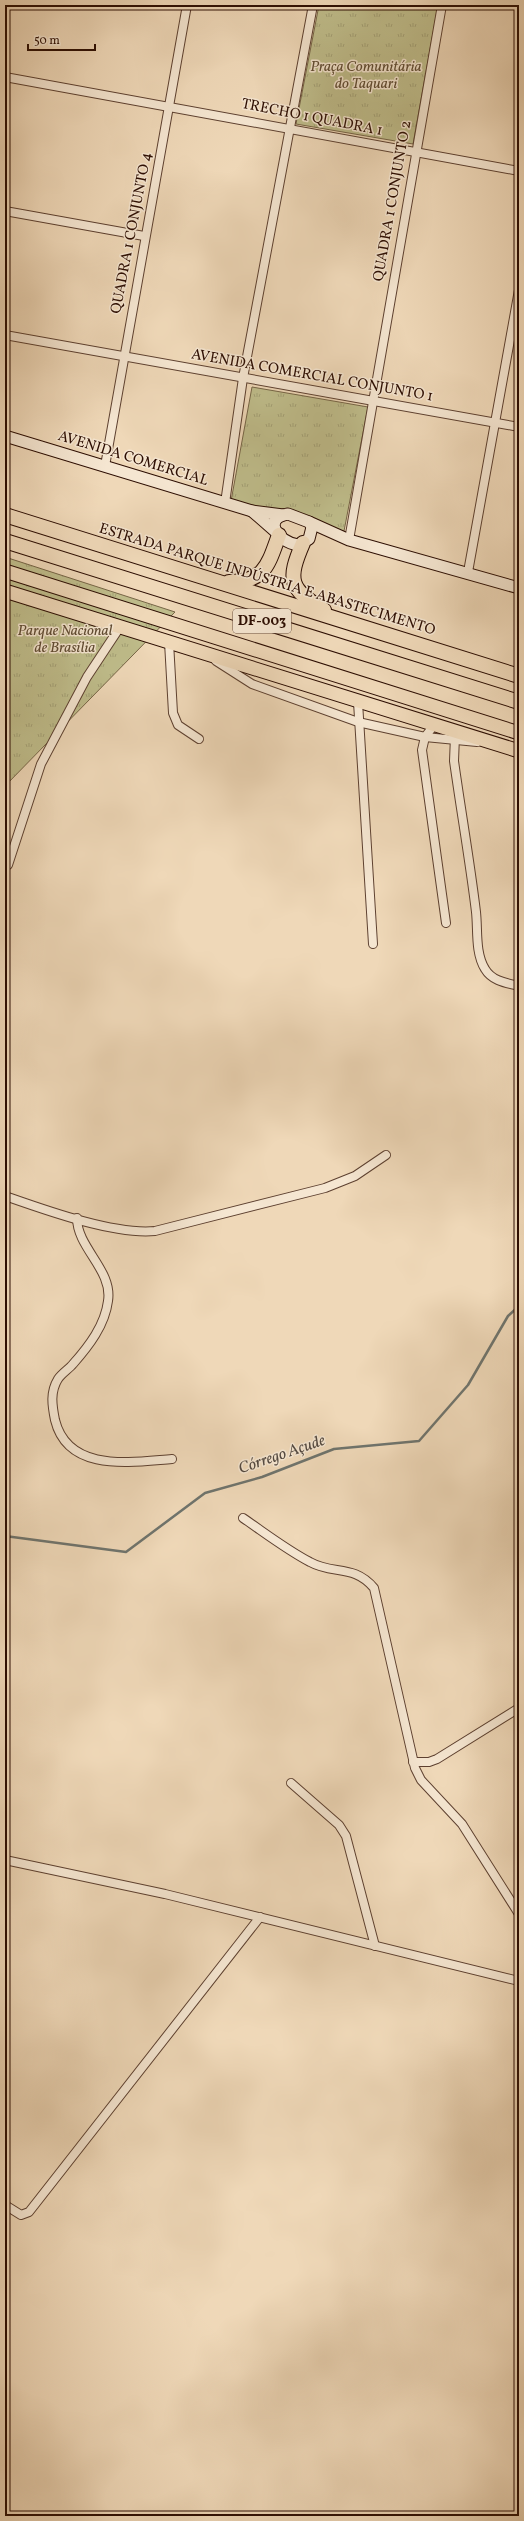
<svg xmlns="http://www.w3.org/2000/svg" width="524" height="2521" font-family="Vollkorn,serif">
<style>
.park{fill:url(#park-tufts);stroke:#766546}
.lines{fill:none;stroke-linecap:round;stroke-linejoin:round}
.stream{stroke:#6f746d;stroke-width:2.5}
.street-casing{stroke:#5d4030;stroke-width:10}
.secondary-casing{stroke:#2c0d02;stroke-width:13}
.primary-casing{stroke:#2c0d02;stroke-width:15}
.highway-casing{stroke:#2c0d02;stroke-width:16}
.street{stroke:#f5e6d1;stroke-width:8}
.secondary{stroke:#f5e6d1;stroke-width:11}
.primary{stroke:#efd8b8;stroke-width:13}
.highway{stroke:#efd8b8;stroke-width:14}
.labels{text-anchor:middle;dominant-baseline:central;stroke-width:3;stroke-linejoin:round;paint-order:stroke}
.shield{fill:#f5e6d1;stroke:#684e40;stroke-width:1}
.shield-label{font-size:14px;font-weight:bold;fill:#2c0d02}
.park-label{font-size:15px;font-style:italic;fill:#5f4b32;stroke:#f5e6d1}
.street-label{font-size:15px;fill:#2c0d02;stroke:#f5e6d1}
.water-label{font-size:16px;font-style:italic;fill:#534941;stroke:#f5e6d1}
</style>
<defs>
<pattern id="park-tufts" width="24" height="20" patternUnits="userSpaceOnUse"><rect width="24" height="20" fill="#bfbd8b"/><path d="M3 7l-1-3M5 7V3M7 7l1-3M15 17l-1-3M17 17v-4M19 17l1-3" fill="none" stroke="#a4a176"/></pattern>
</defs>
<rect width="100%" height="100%" fill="#efd8b8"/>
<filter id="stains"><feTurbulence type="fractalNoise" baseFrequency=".005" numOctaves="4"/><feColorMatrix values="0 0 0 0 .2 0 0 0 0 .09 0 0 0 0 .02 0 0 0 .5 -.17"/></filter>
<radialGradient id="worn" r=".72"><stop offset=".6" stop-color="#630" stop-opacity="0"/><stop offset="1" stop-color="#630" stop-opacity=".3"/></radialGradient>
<!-- park -->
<g class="park">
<polygon points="319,5 438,5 413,144 296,124"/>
<polygon points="252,387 368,407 344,531 334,531 281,512 231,501"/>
<polygon points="5,557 175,612 5,786"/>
</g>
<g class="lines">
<!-- stream -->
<polyline class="stream" points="5,1536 126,1552 205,1493 262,1477 334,1449 419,1441 468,1385 508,1316 519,1306"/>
<!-- street casing -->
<g class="street-casing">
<g id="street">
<polyline points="5,77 519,171"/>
<polyline points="5,211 144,236"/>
<polyline points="5,335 519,427"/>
<polyline points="105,466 187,5"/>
<polyline points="225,503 243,378 313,5"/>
<polyline points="349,540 442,5"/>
<polyline points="468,572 519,290"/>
<polyline points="169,642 173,713 178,725 199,739"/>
<polyline points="216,661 252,684 358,722 425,737 477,742"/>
<polyline points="358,702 373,944"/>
<polyline points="434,725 425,737 422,750 446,923"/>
<path d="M455,736L454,761C461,811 470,862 476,912C478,930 475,953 485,969C492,981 506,983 519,986"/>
<polyline points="8,865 41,764 87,677 120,627"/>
<path d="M5,1196C45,1210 114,1235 155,1231L325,1188L355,1176L386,1155"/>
<path d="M77,1218C77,1248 113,1270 108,1301C105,1325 89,1346 73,1364C69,1369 62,1373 58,1379C50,1392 52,1405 55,1420C68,1473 131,1462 172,1459"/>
<path d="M243,1518C265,1533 287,1550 310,1562C333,1575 354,1564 374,1588L415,1768L421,1780L462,1824L519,1914"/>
<polyline points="413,1762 429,1762 437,1759 519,1708"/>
<polyline points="291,1783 339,1825 346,1836 375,1946"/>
<polyline points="5,1860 165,1894 519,1981"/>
<polyline points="5,2205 21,2215 29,2212 260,1917"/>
</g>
</g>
<!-- secondary casing -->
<g class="secondary-casing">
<g id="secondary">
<polyline points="5,436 252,511 283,515"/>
<polyline points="252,511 275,531"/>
<path d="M288,514L309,522L312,527L309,539L298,545C277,542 262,518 288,514Z"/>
<polyline points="309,522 349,540 519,588"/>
</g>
</g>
<!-- primary casing -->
<g class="primary-casing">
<g id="primary">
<polyline points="5,571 519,733"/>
<polyline points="5,591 519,751"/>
</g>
</g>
<!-- highway casing -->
<g class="highway-casing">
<g id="highway">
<polyline points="5,515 519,676"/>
<polyline points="5,541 519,702"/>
<path d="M303,543C287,580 289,589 324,610"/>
<path d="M229,582C265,582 268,565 279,535"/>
</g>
</g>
<!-- street -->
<use href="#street" class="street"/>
<!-- secondary -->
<use href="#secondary" class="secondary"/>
<!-- primary -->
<use href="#primary" class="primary"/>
<!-- highway -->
<use href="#highway" class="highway"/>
</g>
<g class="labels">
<!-- shield labels -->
<rect class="shield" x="233" y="609" width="58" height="24" rx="3"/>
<g class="shield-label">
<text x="262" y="621">DF-003</text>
</g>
<!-- park labels -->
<g class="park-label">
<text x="366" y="67">Praça Comunitária<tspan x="366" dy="17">do Taquari</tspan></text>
<text x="65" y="631">Parque Nacional<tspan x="65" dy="17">de Brasília</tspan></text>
</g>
<!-- street labels -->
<g class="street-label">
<text transform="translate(312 118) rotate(11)">TRECHO 1 QUADRA 1</text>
<text transform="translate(393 201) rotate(-80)">QUADRA 1 CONJUNTO 2</text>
<text transform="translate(132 233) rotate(-79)">QUADRA 1 CONJUNTO 4</text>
<text transform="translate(312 376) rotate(10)">AVENIDA COMERCIAL CONJUNTO 1</text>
<text transform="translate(133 459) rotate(17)">AVENIDA COMERCIAL</text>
<text transform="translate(267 580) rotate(17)">ESTRADA PARQUE INDÚSTRIA E ABASTECIMENTO</text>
</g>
<!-- water labels -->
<g class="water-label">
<text transform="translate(282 1455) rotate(-19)">Córrego Açude</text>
</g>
</g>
<!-- margin -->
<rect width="524" height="2521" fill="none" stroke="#efd8b8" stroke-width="20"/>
<rect x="6" y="6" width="512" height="2509" fill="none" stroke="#2c0d02" stroke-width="2"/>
<rect x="10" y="10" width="504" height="2501" fill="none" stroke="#2c0d02"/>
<!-- scale -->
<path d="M28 44v6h67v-6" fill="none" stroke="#2c0d02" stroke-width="2"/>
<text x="34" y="44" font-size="12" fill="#2c0d02" stroke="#f5e6d1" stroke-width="3" paint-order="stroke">50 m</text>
<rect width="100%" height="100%" filter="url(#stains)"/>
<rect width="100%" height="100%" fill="url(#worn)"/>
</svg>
